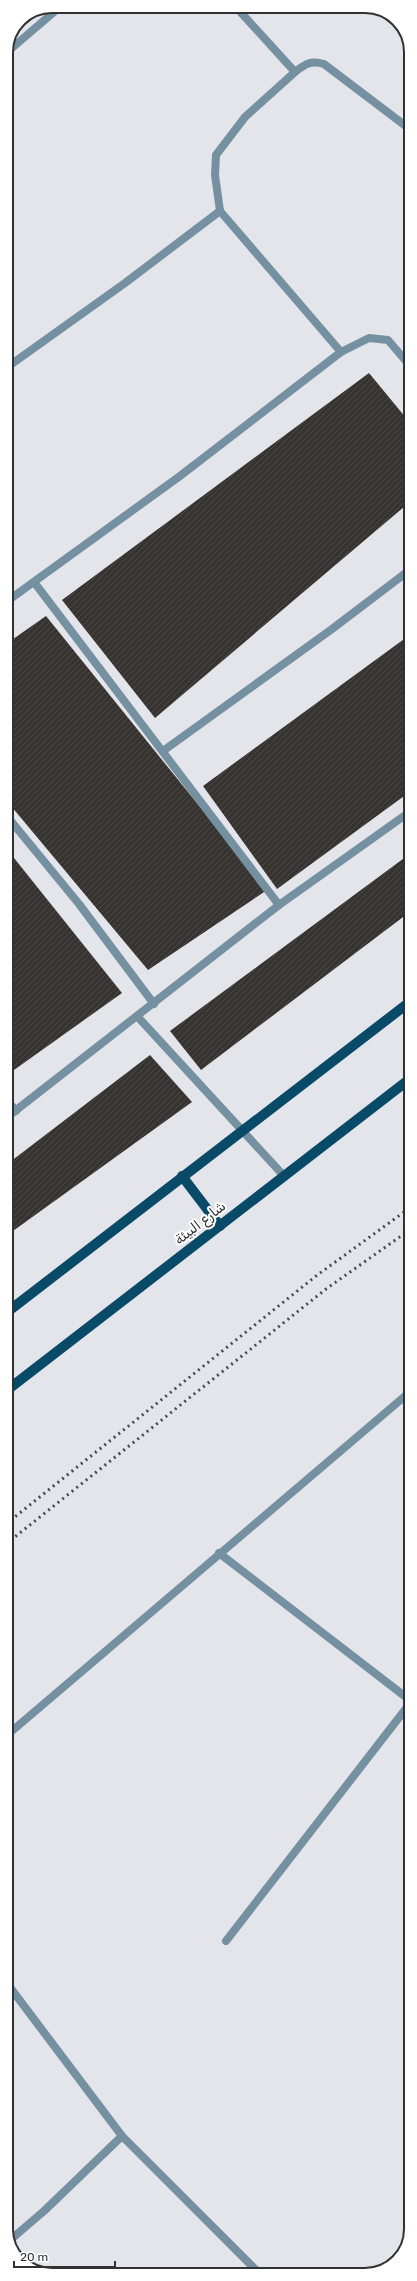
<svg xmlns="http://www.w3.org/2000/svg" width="417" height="2281" font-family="Rubik,Vazirmatn,sans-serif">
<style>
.building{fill:url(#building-hatch)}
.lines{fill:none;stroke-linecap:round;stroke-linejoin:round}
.minor{stroke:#7490a1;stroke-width:8}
.tertiary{stroke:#7490a1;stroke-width:8}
.primary{stroke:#084a67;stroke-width:10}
.rail{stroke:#494a4c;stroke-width:3;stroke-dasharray:2 4;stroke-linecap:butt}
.labels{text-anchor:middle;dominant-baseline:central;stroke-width:4;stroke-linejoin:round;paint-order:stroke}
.street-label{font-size:14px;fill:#303133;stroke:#fff}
.rim{fill:none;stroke:#303133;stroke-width:2}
</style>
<defs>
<pattern id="building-hatch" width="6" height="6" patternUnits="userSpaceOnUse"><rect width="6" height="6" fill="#373330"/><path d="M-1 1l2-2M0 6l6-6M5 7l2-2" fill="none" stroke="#4c4846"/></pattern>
</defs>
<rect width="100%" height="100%" fill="#e3e5ea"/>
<!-- building -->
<g class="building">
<polygon points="369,373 411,424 411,501 155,718 62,600"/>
<polygon points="46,616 267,890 148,970 6,800 6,644"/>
<polygon points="411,634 411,791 277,889 203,786"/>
<polygon points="6,848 122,993 14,1070 6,1061"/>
<polygon points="411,853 411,911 201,1070 170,1031"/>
<polygon points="150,1055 192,1102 6,1236 6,1165"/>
</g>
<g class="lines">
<!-- minor -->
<g class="minor">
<path d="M235,6L295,72C305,64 311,60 324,64L411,130"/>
<polyline points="6,53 61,6"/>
<polyline points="295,72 245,117 216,155 215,175 220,211 341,352"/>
<polyline points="6,368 125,283 220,211"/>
<polyline points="34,582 279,905"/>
<polyline points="6,602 180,476 341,352 369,338 388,340 411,367"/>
<polyline points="163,751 332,629 411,569"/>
<polyline points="6,815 79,904 154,1004"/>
<polyline points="137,1016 284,1176"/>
<polyline points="6,1099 16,1111"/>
<polyline points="6,1118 279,905 411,811"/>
<polyline points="219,1553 411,1701"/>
<polyline points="226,1941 411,1702"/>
<polyline points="6,1982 122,2136 261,2275"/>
<polyline points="9,2241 44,2211 122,2136"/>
</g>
<!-- tertiary -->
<polyline class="tertiary" points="6,1736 411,1391"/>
<!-- primary -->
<g class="primary">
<polyline points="182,1176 220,1226"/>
<polyline points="6,1313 411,1001"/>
<polyline points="6,1391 411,1078"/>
</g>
<!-- rail -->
<g class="rail">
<polyline points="6,1524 316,1276 411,1207"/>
<polyline points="6,1544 326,1289 411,1229"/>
</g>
</g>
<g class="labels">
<!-- street labels -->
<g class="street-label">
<text transform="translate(200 1223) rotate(-38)">شارع البيئة</text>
</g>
</g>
<!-- crop -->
<path d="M0 0H417V2281H0ZM52 13H365A39 39 0 0 1 404 52V2229A39 39 0 0 1 365 2268H52A39 39 0 0 1 13 2229V52A39 39 0 0 1 52 13Z" fill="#fff" fill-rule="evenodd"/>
<path class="rim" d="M52 13H365A39 39 0 0 1 404 52V2229A39 39 0 0 1 365 2268H52A39 39 0 0 1 13 2229V52A39 39 0 0 1 52 13Z"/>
<!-- scale -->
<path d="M14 2261v6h101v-6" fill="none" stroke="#303133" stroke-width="2"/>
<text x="20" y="2261" font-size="12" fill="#303133" stroke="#ffffff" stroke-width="3" paint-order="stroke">20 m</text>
</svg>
